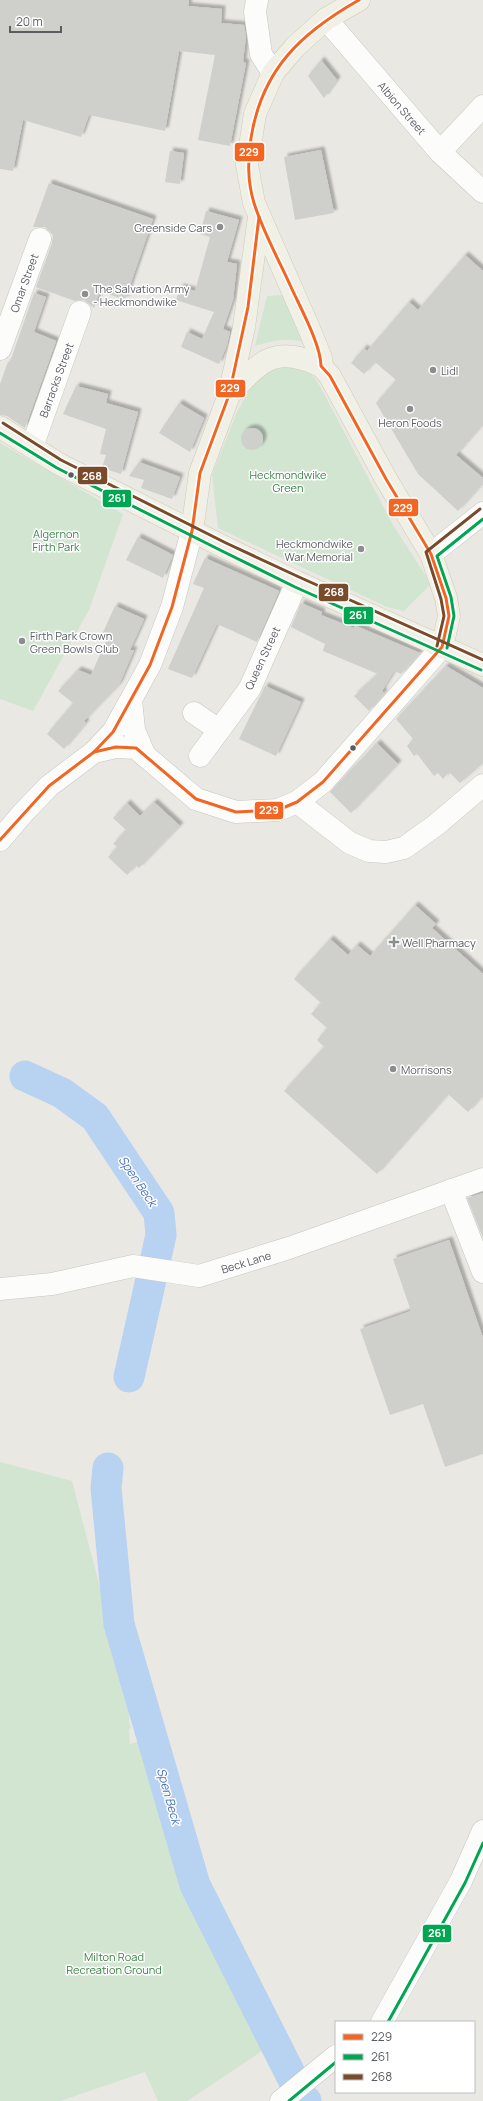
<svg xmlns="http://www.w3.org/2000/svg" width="483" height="2101" font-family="Manrope,sans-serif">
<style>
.green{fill:#d1e5d1}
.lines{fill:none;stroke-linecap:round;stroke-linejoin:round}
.river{stroke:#b8d2f2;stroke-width:31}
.building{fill:#cfcfcc;filter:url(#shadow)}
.minor-casing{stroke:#c6c6c5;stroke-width:23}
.major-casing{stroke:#cfcbb3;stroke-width:23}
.minor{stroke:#fcfcfb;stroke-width:22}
.major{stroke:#f1f0e6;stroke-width:22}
.bus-1-casing{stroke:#fff;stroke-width:6}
.bus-2-casing{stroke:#fff;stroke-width:6}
.bus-3-casing{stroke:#fff;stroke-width:6}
.bus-1{stroke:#f26522;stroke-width:3}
.bus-2{stroke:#00a651;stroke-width:3}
.bus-3{stroke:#7a4b2a;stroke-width:3}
.poi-dot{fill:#8b8d8e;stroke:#fff;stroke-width:1.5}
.bus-dot{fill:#595c61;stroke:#fff;stroke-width:1.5}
.labels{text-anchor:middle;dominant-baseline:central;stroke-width:3;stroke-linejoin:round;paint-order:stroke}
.street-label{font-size:11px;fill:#595c61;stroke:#fff}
.poi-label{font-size:11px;fill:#595c61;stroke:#fff;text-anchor:start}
.park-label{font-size:11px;fill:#3a7f45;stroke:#fff}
.water-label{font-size:12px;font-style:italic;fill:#4972b9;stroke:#fff}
.line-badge{stroke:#fff;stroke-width:1.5}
.badge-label{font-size:11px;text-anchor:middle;font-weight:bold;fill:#fff}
</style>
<defs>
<filter id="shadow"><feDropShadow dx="3.5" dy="-3.5" stdDeviation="1" flood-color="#0004"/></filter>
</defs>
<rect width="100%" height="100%" fill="#e9e8e3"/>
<!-- green -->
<g class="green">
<path d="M284,295L303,342C287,337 270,341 255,346L267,296Z"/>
<polygon points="287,364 311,373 320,386 393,525 431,584 404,611 387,607 218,528 212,475 237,412 255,380 271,367"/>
<polygon points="0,443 123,514 89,610 33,711 0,699"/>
<polygon points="0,1462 72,1481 129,1698 129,1721 131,1728 129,1729 130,1744 152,1738 265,2049 187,2101 158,2101 145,2072 60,2101 0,2101"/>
</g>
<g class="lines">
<!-- river -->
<g class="river">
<polyline points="25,1076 62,1093 95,1117 159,1213 161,1235 129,1377"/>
<polyline points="108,1468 106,1488 119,1624 195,1885 302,2097 306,2101"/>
</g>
</g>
<!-- building -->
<g class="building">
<polygon points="0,0 189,0 188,6 222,9 221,23 244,25 246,36 243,62 246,63 230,146 198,140 215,55 179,51 165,131 89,115 81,137 23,120 13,171 0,169"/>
<polygon points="321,60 337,80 324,98 308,76"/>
<polygon points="321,150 334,213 295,220 284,157"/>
<polygon points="170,151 184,153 180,184 165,182"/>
<polygon points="49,183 153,219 125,300 100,291 94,308 84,300 75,301 36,287 52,243 53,235 45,227 33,227"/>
<polygon points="206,211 239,220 227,262 237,264 233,300 223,329 230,332 227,345 219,364 181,347 187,332 202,339 214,312 176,300 180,287 195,291 210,237 200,234"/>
<polygon points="465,255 483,271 483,424 456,455 483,478 483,483 458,511 418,474 376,403 396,380 375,362 364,374 351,363 364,348 367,351 409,302 418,310"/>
<polygon points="34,293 46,297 34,332 56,341 25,428 7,416 0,415 0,384 8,362 10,362"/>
<polygon points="76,386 108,394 106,403 138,412 121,474 102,468 106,455 100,454 106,429 63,414"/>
<polygon points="179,403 204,418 190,452 159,433"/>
<circle cx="252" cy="439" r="11"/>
<polygon points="139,462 180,477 172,499 141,488 144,480 129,476"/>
<polygon points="138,537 173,555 163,578 126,560"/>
<polygon points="205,558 279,591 257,642 217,624 192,678 168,669 204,588 193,584"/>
<polygon points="301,603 322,612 321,615 354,628 354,625 420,653 401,674 394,671 382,691 384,693 369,711 354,696 378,674 323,651 325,644 291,627"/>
<polygon points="115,606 144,619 130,650 134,650 119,685 84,721 86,723 64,749 47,734 73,703 58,691 78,670 91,675 107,639 101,637"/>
<polygon points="446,666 483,688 483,763 460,783 449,772 443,779 438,773 434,776 417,754 414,756 407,746 413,739 396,719"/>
<polygon points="265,686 301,702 276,756 239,739"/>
<polygon points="377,743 398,764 351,813 330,792"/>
<polygon points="154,802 180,826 139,868 136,865 127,875 108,857 117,847 113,844 126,830 113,818 127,803 140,816"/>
<polygon points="415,905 436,924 432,928 483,974 483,1095 468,1112 448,1094 377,1174 284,1091 324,1047 317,1040 327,1028 311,1014 321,1003 294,979 330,939 348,955 357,945 370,956"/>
<polygon points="483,1193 483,1238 467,1198"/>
<polygon points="449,1240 483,1338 483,1454 445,1467 423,1404 390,1415 360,1329 411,1311 393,1259"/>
</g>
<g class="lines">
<!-- minor casing -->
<g class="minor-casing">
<g id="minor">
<polyline points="257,0 255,12 261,54 273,73"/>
<polyline points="326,19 440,152 483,192"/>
<polyline points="440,152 483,106"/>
<polyline points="0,349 40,239"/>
<polyline points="32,447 80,312"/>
<polyline points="431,554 483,513"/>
<polyline points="131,700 134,730 145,756"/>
<polyline points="194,713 219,730"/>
<polyline points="94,752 116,747 136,748 196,799 236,812 278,810 297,802 323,782 442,647"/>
<polyline points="200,756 250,688 297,582"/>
<polyline points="297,802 350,843 369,851 386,852 404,848 436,825 483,785"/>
<polyline points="0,840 23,813 49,786 94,752 113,732 150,665 172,607 192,531"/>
<polyline points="451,1190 483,1272"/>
<polyline points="0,1289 52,1284 133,1266 199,1276 289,1248 483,1179"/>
<polyline points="382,2022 461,1881 483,1831"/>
<polyline points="281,2101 336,2056"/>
</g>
</g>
<!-- major casing -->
<g class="major-casing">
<g id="major">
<polyline points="359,0 326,19 295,47 273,73 255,114 247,165 254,203 308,326 321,358 321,366 330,376 386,479 431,554 446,598 449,616 442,647"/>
<path d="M229,395C261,361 274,344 321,366"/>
<polyline points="0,427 59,464 224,547 297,582 483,665"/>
<polyline points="192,531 200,473 229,395 244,327 259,217"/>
</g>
</g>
<!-- minor -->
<use href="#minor" class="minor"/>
<!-- major -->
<use href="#major" class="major"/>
<!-- bus-1 casing -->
<g class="bus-1-casing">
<g id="bus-1">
<path d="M94,752L116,747L136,748L196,799L236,812L278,810L297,802L323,782L442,647L449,616L446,598L431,554L386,479L330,376L321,366C321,345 300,307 291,287C279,260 263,232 254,203C247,180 248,161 251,138C262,69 301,33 359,0"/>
<polyline points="0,840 49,786 94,752 113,732 150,665 172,607 192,531 200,473 229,395 248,307 259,217"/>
</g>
</g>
<!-- bus-2 casing -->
<g class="bus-2-casing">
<g id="bus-2">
<polyline points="0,433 57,468 222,551 295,587 481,670"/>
<polyline points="447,648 454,616 451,597 437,556 483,519"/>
<polyline points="388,2022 465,1883 483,1843"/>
<polyline points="289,2101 336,2062"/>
</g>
</g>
<!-- bus-3 casing -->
<g class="bus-3-casing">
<g id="bus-3">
<polyline points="3,423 61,460 226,543 299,577 483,660"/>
<polyline points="437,646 444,616 441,599 426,552 480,509"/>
</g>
</g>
<!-- bus-1 -->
<use href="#bus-1" class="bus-1"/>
<!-- bus-2 -->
<use href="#bus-2" class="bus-2"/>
<!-- bus-3 -->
<use href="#bus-3" class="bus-3"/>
</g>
<!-- markers -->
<g class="poi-dot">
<circle cx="220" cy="227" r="4"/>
<circle cx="85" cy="294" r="4"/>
<circle cx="433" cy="370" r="4"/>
<circle cx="410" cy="409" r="4"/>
<circle cx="361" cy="549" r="4"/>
<circle cx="22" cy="641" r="4"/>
<path d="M392 936h4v4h4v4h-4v4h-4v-4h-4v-4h4z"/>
<circle cx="393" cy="1069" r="4"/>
</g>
<g class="bus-dot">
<circle cx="71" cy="475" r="3.5"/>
<circle cx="353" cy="748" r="3.5"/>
</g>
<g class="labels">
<!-- street labels -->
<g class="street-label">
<text transform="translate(402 108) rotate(49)">Albion Street</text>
<text transform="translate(24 283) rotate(-70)">Omar Street</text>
<text transform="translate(56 380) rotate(-70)">Barracks Street</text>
<text transform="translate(262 658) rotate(-65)">Queen Street</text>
<text transform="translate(246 1262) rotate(-17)">Beck Lane</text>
</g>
<!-- poi labels -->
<g class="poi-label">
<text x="212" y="227" text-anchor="end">Greenside Cars</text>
<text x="93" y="288">The Salvation Army<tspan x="93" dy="13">- Heckmondwike</tspan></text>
<text x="441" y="370">Lidl</text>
<text x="410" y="422" text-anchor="middle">Heron Foods</text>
<text x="353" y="543" text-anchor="end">Heckmondwike<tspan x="353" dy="13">War Memorial</tspan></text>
<text x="30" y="635">Firth Park Crown<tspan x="30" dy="13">Green Bowls Club</tspan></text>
<text x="402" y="942">Well Pharmacy</text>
<text x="401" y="1069">Morrisons</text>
</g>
<!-- park labels -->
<g class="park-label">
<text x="288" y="474">Heckmondwike<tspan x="288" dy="13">Green</tspan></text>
<text x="56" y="533">Algernon<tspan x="56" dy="13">Firth Park</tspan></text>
<text x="114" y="1956">Milton Road<tspan x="114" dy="13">Recreation Ground</tspan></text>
</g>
<!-- water labels -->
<g class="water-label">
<text transform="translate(138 1181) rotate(56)">Spen Beck</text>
<text transform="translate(169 1796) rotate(74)">Spen Beck</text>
</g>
</g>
<g class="line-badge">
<rect x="234" y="142" width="31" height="20" rx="4" fill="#f26522"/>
<rect x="215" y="379" width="31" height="19" rx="4" fill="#f26522"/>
<rect x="77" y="466" width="31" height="19" rx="4" fill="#7a4b2a"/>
<rect x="102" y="489" width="30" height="19" rx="4" fill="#00a651"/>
<rect x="388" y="498" width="31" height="19" rx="4" fill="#f26522"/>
<rect x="318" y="583" width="31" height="19" rx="4" fill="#7a4b2a"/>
<rect x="343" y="606" width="31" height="19" rx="4" fill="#00a651"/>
<rect x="254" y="801" width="30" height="19" rx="4" fill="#f26522"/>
<rect x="422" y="1924" width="30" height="19" rx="4" fill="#00a651"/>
</g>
<g class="badge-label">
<text x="249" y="156">229</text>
<text x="230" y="392">229</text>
<text x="92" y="480">268</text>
<text x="117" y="502">261</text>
<text x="403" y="512">229</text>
<text x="334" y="596">268</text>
<text x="358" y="619">261</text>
<text x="269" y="814">229</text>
<text x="437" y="1937">261</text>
</g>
<!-- legend -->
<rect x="335" y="2021" width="140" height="72" fill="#ffffff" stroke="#bdbec0"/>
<rect x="343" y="2034" width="20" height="6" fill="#f26522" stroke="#bdbec0"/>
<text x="371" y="2041" font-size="12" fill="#595c61">229</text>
<rect x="343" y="2054" width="20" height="6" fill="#00a651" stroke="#bdbec0"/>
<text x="371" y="2061" font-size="12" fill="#595c61">261</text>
<rect x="343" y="2074" width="20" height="6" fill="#7a4b2a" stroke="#bdbec0"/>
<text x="371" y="2081" font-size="12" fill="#595c61">268</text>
<!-- scale -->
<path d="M10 26v6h51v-6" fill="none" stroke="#595c61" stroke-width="2"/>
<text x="16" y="26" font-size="12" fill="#595c61" stroke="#ffffff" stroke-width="3" paint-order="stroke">20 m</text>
</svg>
